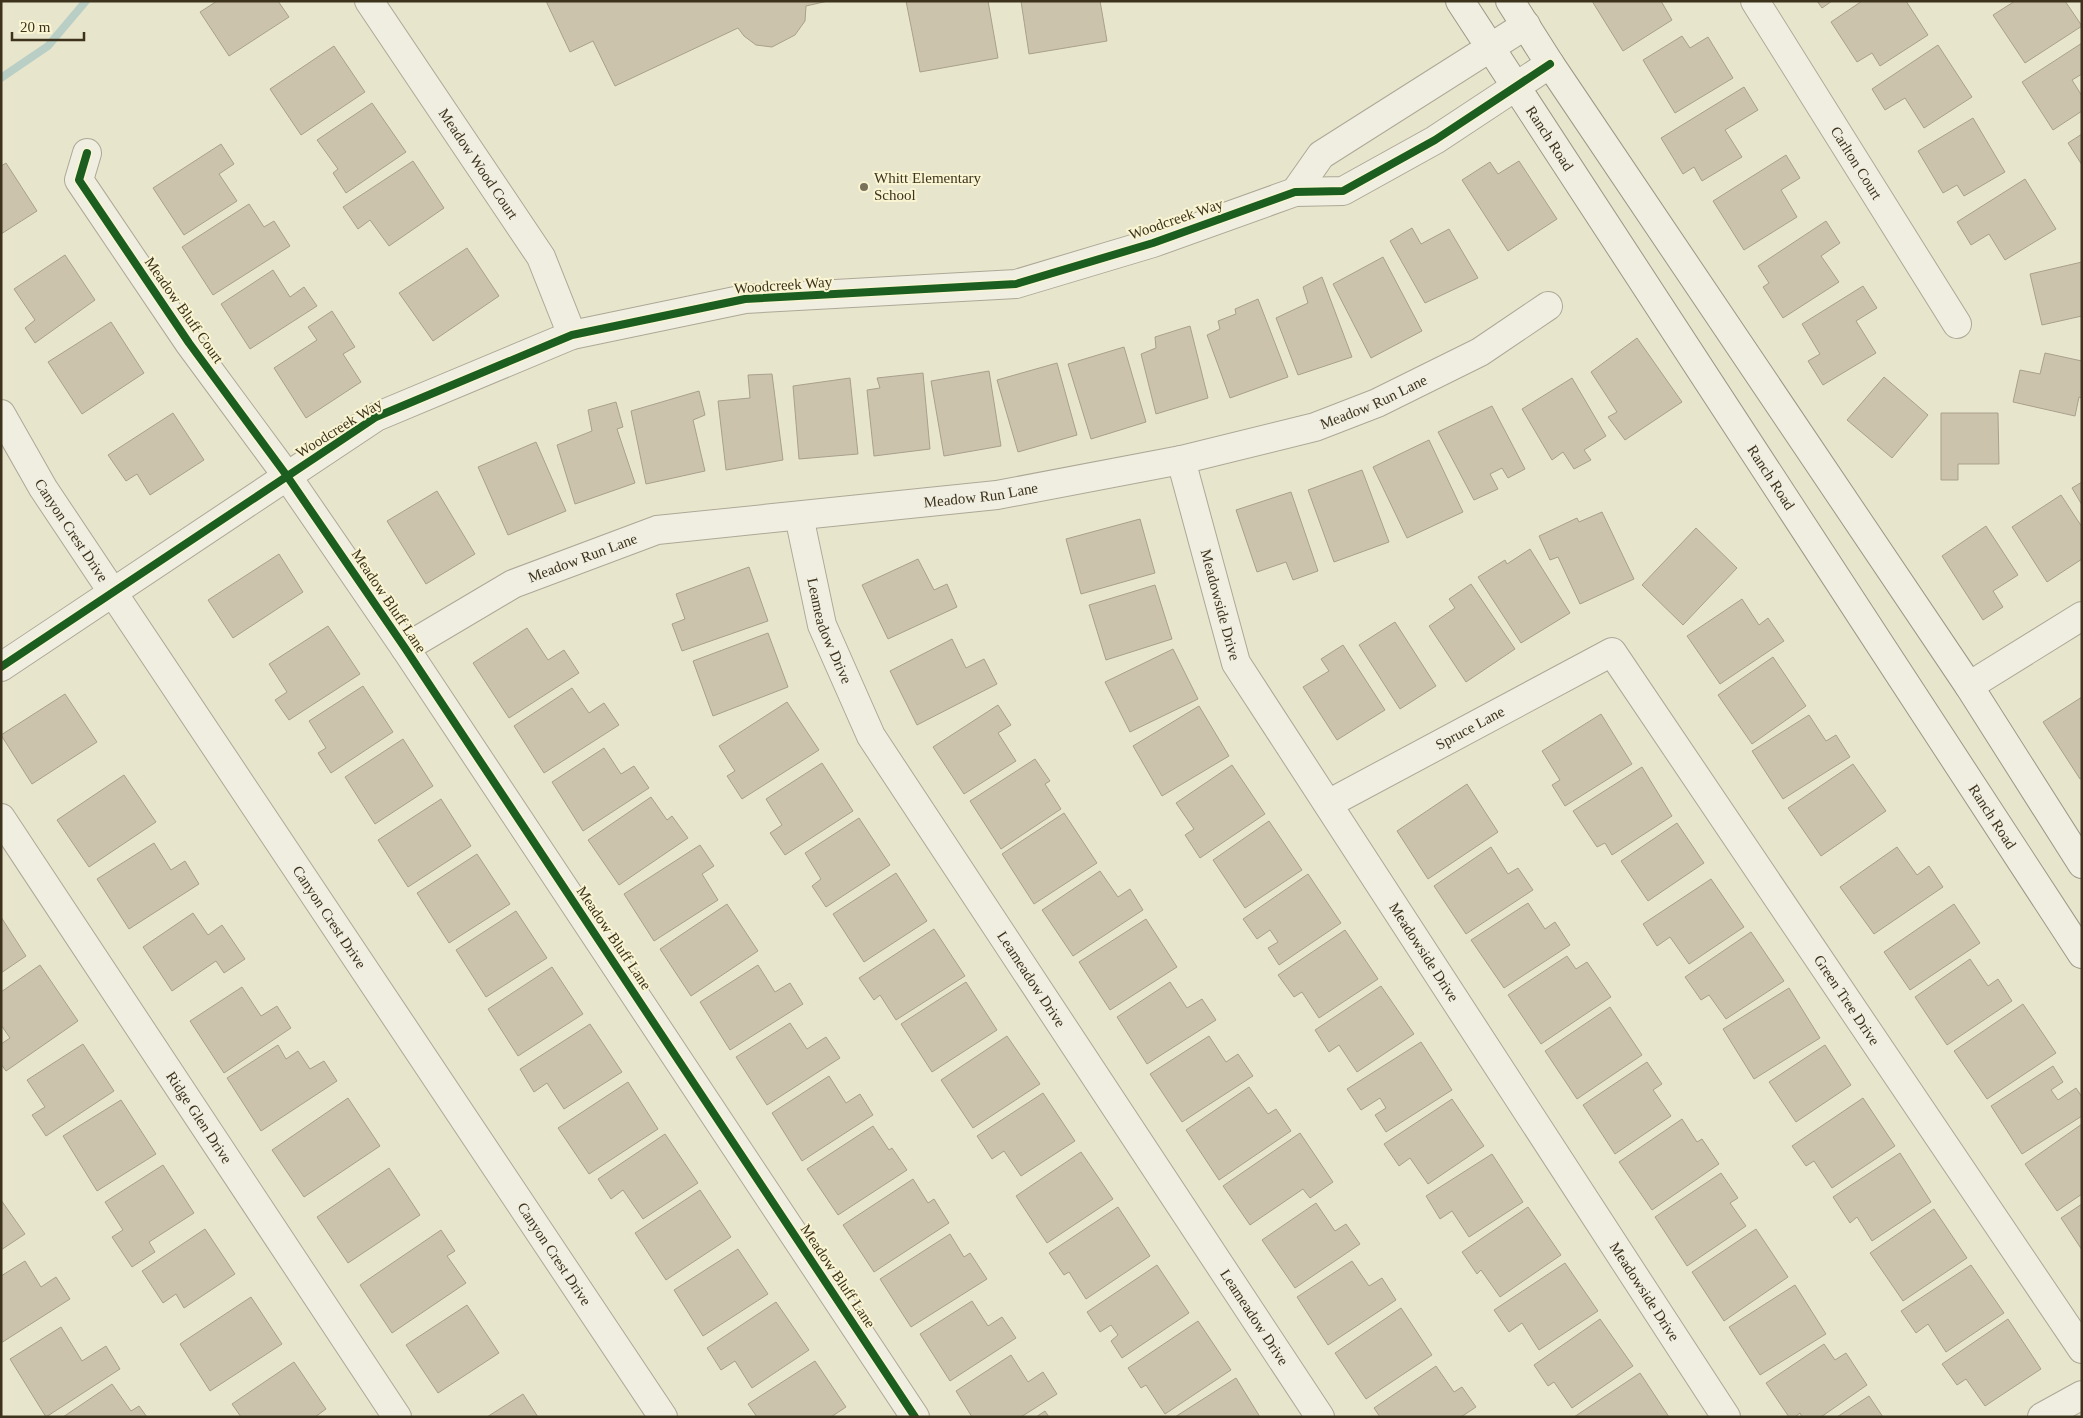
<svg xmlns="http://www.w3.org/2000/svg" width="2083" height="1418" font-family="'Times New Roman',serif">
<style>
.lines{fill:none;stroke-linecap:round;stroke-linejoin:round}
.stream{stroke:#b9cfc5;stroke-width:8}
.building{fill:#ccc3ad;stroke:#a9a08c}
.minor-casing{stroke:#ada896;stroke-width:30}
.tertiary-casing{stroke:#ada896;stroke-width:30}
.secondary-casing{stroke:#9d9886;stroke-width:30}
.minor{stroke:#efeee0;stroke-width:28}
.tertiary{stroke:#efeee0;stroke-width:28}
.secondary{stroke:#efeee0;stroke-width:28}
.cycleway-casing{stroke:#f9f5d2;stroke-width:11}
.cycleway{stroke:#1b5e20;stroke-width:8}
.poi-dot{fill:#79715a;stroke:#f9f5d2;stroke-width:2}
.labels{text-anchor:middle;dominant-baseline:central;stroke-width:4;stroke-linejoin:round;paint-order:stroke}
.street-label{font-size:15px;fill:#3d321c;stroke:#f9f5d2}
.poi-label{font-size:15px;fill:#3d321c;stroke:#f9f5d2;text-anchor:start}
</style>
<rect width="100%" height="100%" fill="#e8e5cd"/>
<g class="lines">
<!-- stream -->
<polyline class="stream" points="1,78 48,46 86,1"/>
</g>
<!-- building -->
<g class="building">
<polygon points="217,1 278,1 289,17 229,56 200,12"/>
<polygon points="546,1 828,1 806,6 805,21 795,35 772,47 756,45 744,36 738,28 615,86 593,41 570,52"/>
<polygon points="906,1 988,1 998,58 920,72"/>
<polygon points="1021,1 1100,1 1107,41 1029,54"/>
<polygon points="1592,1 1661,1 1672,20 1623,51"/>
<polygon points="1817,1 1832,1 1822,8"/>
<polygon points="1862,1 1906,1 1928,35 1880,66 1872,53 1857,62 1831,22"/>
<polygon points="2015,1 2065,1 2082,26 2025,63 1993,15"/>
<polygon points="1682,36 1690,48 1708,37 1733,78 1675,113 1643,60"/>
<polygon points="2082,43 2082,74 2072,80 2082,96 2082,111 2053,130 2022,82"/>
<polygon points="1938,45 1972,97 1924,128 1905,98 1885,110 1872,89"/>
<polygon points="334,46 365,92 301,135 270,89"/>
<polygon points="1744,87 1758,110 1725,130 1742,157 1702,181 1694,167 1683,174 1661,138"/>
<polygon points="372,103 406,152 346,193 333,173 338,169 317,140"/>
<polygon points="1973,118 2005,172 1964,196 1957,185 1943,193 1918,151"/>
<polygon points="2082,134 2082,165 2068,143"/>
<polygon points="221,144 234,164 219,174 237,201 184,235 153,188"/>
<polygon points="1786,155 1800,178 1781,190 1797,217 1744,250 1713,201"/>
<polygon points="413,161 444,208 389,246 370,220 358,229 343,207"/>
<polygon points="1519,161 1557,219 1508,251 1462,180 1490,162 1498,174"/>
<polygon points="6,163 37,211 1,234 1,166"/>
<polygon points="2025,179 2056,229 2005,260 1989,234 1971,245 1957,222"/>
<polygon points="249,204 264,227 274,221 290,246 213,295 182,247"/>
<polygon points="1826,221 1840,243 1821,256 1839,282 1783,318 1763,287 1769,283 1758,266"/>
<polygon points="1412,228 1421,244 1449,229 1478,278 1425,303 1390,241"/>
<polygon points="467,248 499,296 433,341 399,293"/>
<polygon points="65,255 95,300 35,343 25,328 35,320 14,289"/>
<polygon points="1383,257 1422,331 1371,358 1333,284"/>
<polygon points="2082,262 2082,316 2042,325 2030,274"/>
<polygon points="273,270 290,297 304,287 317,306 250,349 221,304"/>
<polygon points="1322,277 1352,357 1298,375 1276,318 1308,303 1303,287"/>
<polygon points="1863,286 1877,308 1856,321 1876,353 1823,385 1808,361 1820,354 1802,324"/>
<polygon points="1258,299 1288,377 1230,398 1207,335 1220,329 1218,321 1236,314 1235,309"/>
<polygon points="332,311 355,347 343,354 361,382 306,418 274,368 317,340 308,327"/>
<polygon points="111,322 144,373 82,414 48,362"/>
<polygon points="1190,326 1208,398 1156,414 1141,354 1156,348 1155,337"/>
<polygon points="1637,338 1682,402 1625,440 1608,417 1617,412 1591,372"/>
<polygon points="1124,347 1146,422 1091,439 1068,364"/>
<polygon points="2045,353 2082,361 2082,398 2079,397 2075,416 2013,402 2020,370 2040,374"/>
<polygon points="1057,363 1077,435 1018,452 997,380"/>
<polygon points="989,371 1001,446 944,456 931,381"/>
<polygon points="923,373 930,449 874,456 867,390 880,388 877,378"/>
<polygon points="772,374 783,460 726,470 718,401 750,398 748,375"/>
<polygon points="1884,377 1928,415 1892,458 1847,420"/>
<polygon points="850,378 858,454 799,459 793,386"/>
<polygon points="1572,378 1606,436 1584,450 1591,460 1574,469 1563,452 1552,460 1522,409"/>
<polygon points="699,391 705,415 693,420 705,471 646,484 631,411"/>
<polygon points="616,402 623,427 617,429 635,483 575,504 557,445 592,431 588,410"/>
<polygon points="1492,406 1525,469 1508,478 1502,468 1490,474 1498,489 1474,500 1438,432"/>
<polygon points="173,413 204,460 150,495 137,474 126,481 108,455"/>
<polygon points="1941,413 1998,413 1999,464 1958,464 1958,480 1941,480"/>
<polygon points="1429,440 1463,512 1407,538 1373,467"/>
<polygon points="536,442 566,511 508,535 478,467"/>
<polygon points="1362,470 1389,542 1334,562 1308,490"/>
<polygon points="2082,482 2082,505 2072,488"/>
<polygon points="437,491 475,554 426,584 387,521"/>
<polygon points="1291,492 1318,571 1293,580 1286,562 1257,572 1236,510"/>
<polygon points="2061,495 2082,527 2082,559 2047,582 2012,527"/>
<polygon points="1602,512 1634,579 1580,604 1558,557 1550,560 1539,536 1577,518 1579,522"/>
<polygon points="1140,519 1155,573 1081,594 1066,539"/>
<polygon points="1986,526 2018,575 1993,591 2003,607 1983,620 1942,556"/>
<polygon points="1696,528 1737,568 1683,625 1642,585"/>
<polygon points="1530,549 1570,613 1521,643 1478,577 1505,560 1507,564"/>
<polygon points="279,554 303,592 233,638 208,600"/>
<polygon points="918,559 934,590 947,584 957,607 888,639 862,585"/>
<polygon points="749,567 768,621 682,651 672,624 685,619 676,594"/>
<polygon points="1471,584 1515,649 1466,682 1429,626 1455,608 1449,599"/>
<polygon points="1155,585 1172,639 1106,660 1089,605"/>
<polygon points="1742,599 1759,625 1768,618 1784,641 1720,684 1687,636"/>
<polygon points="1395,622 1436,686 1400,709 1359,645"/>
<polygon points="328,626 360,674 289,720 275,700 287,692 269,664"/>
<polygon points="527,628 548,660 564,650 579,673 509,718 473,663"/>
<polygon points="768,633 788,687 713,716 693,661"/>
<polygon points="952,639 966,668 984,659 997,684 917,725 890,671"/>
<polygon points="1343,645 1385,710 1337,740 1303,687 1329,671 1321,659"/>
<polygon points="1173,649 1198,699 1130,732 1105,682"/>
<polygon points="1773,657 1806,706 1752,744 1718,695"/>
<polygon points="363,686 393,732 331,773 318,753 326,748 309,721"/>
<polygon points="572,688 589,713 604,703 619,725 544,773 514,726"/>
<polygon points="65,694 97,742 32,784 1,735"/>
<polygon points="2082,697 2082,778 2080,779 2043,722"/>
<polygon points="787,702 819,750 742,799 727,776 735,771 719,746"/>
<polygon points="998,705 1011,725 998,733 1016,761 964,794 933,747"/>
<polygon points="1199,706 1229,756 1162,796 1133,746"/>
<polygon points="1601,714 1632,764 1565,806 1552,785 1560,780 1542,751"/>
<polygon points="1809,715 1826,741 1836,735 1850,757 1783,799 1752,751"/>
<polygon points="403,739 433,786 375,824 345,777"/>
<polygon points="604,748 621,774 634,766 649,788 583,831 552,782"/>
<polygon points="1035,759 1050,781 1045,784 1061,809 1001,849 970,801"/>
<polygon points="822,763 853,811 785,855 770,833 782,825 766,799"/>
<polygon points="1853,764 1886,811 1821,856 1788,808"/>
<polygon points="1232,765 1265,814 1200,858 1185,835 1194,829 1176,803"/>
<polygon points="1642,767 1672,816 1612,855 1605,843 1597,847 1573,811"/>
<polygon points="124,775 156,822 89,867 57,820"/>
<polygon points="1467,784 1498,832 1428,879 1397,831"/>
<polygon points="651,797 667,820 672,816 688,838 619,885 588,840"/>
<polygon points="441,799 471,846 408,887 378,840"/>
<polygon points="1064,813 1097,863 1034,904 1002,854"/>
<polygon points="859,818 890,865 826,907 812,886 821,879 805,853"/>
<polygon points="1269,821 1302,870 1245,908 1213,860"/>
<polygon points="1677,823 1704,863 1648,901 1621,861"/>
<polygon points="154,843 171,870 185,861 199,884 129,929 97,879"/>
<polygon points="700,845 714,866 702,874 718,900 654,941 624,894"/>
<polygon points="1491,847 1508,874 1518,868 1533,890 1466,934 1434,886"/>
<polygon points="1897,847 1917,875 1929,866 1943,887 1874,934 1840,887"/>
<polygon points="477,854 510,904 449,943 417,893"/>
<polygon points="1100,871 1118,897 1130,889 1143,910 1073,956 1042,910"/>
<polygon points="896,873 927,921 864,962 833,914"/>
<polygon points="1308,874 1341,923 1279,965 1268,948 1278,942 1270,930 1257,939 1243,919"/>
<polygon points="1711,879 1744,927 1689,964 1670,937 1657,946 1643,924"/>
<polygon points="1528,903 1545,929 1555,922 1570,945 1504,988 1471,940"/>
<polygon points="727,904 758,951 691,996 660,949"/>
<polygon points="1954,904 1980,943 1910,990 1884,952"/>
<polygon points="516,911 547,958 486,997 456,950"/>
<polygon points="193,913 208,935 222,925 245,959 224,973 216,961 172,991 143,947"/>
<polygon points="1,917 26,956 1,973"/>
<polygon points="1146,919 1177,967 1110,1010 1079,962"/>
<polygon points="934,929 965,976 896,1020 880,995 874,1000 859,978"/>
<polygon points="1345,930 1378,979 1319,1018 1302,992 1294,997 1278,975"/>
<polygon points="1751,932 1784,981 1726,1019 1709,995 1701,1000 1685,977"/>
<polygon points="1567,956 1576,969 1587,962 1611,997 1541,1044 1508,995"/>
<polygon points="1970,959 1988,986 1998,979 2012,1001 1947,1045 1915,997"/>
<polygon points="40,965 78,1021 6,1071 1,1064 1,1044 10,1038 1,1025 1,992"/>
<polygon points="758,965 775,992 790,983 803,1004 730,1050 700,1002"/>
<polygon points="552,967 583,1014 518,1056 488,1009"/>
<polygon points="966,982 997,1030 932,1072 901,1024"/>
<polygon points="1170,982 1187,1008 1202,999 1216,1020 1147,1064 1117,1017"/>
<polygon points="1381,986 1414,1034 1357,1072 1339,1045 1329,1052 1315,1030"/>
<polygon points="242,987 261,1016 277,1006 291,1028 224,1073 190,1021"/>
<polygon points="1789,988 1820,1038 1754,1079 1723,1029"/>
<polygon points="2023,1004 2056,1053 1987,1099 1954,1051"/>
<polygon points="1610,1007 1642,1055 1577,1099 1545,1051"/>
<polygon points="790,1023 807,1049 826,1037 840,1058 767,1105 736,1057"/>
<polygon points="590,1024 622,1072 564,1109 547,1083 534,1092 520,1069"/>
<polygon points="1007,1036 1040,1084 973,1128 941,1080"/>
<polygon points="1209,1036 1226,1062 1238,1054 1253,1076 1182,1122 1150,1074"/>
<polygon points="1421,1042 1452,1090 1386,1132 1375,1115 1386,1108 1380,1098 1361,1110 1347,1089"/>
<polygon points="83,1044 114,1091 46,1136 32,1115 45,1107 27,1080"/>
<polygon points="278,1045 286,1059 298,1051 310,1069 324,1061 337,1081 261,1131 227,1078"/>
<polygon points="1825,1045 1851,1085 1796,1122 1769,1082"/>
<polygon points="1647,1062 1662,1084 1653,1090 1671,1116 1615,1154 1583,1105"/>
<polygon points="2053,1066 2063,1082 2051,1090 2058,1100 2076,1088 2082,1097 2082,1116 2022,1154 1991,1106"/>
<polygon points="829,1076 846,1103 860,1094 873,1115 802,1161 772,1113"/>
<polygon points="628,1082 658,1129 589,1174 558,1128"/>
<polygon points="1249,1087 1268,1114 1276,1109 1291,1131 1219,1180 1186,1130"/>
<polygon points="1043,1093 1075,1141 1021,1176 1004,1151 992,1159 977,1136"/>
<polygon points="348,1098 380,1146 304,1197 272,1150"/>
<polygon points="1863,1098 1895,1146 1832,1188 1814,1161 1806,1166 1792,1146"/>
<polygon points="1452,1099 1484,1146 1428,1184 1410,1158 1399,1166 1384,1144"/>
<polygon points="121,1100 156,1154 97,1191 63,1136"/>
<polygon points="1682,1119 1697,1142 1702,1139 1719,1164 1652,1210 1619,1162"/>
<polygon points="2082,1124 2082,1194 2057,1211 2025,1164"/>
<polygon points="873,1126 889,1150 892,1148 907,1170 838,1215 807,1169"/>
<polygon points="1300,1133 1333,1182 1310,1198 1303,1189 1250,1225 1223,1186"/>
<polygon points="665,1134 698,1183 643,1219 623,1190 611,1199 598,1179"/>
<polygon points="1081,1152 1113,1199 1047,1243 1016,1196"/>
<polygon points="1900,1153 1931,1202 1872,1241 1857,1217 1850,1223 1833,1197"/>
<polygon points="1492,1154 1523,1202 1469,1237 1452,1211 1440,1219 1426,1196"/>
<polygon points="163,1165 194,1213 149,1242 155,1252 132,1267 112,1237 123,1230 105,1202"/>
<polygon points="389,1168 420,1215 348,1263 317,1217"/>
<polygon points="1721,1173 1738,1198 1730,1203 1746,1226 1687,1266 1655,1217"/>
<polygon points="913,1179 928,1203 934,1199 949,1223 874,1272 843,1225"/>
<polygon points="700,1190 731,1237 666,1280 635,1233"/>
<polygon points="1,1200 25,1234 1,1250"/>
<polygon points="1316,1203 1335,1231 1346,1224 1360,1244 1295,1288 1262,1240"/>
<polygon points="2082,1204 2082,1250 2061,1218"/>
<polygon points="1118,1207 1150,1256 1086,1299 1069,1272 1064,1275 1049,1253"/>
<polygon points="1528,1207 1561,1255 1500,1297 1481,1270 1477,1274 1462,1252"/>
<polygon points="1934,1209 1967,1258 1903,1301 1870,1253"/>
<polygon points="205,1229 235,1274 184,1308 176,1294 163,1303 142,1271"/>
<polygon points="1756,1229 1788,1277 1724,1321 1692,1272"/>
<polygon points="441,1230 455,1251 447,1256 466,1283 392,1333 360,1285"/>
<polygon points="950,1234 964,1257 970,1253 987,1279 911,1327 880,1279"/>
<polygon points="738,1249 768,1294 703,1336 674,1290"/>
<polygon points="25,1261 41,1287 56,1277 70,1299 1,1343 1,1276"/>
<polygon points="1352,1261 1369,1286 1382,1278 1396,1300 1328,1345 1297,1297"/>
<polygon points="1565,1263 1598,1311 1539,1350 1522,1323 1509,1332 1494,1310"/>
<polygon points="1157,1265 1189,1313 1122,1358 1111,1341 1118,1335 1111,1325 1100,1332 1087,1312"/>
<polygon points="1971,1265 2004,1313 1946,1352 1928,1324 1916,1333 1901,1311"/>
<polygon points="1795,1285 1826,1334 1760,1375 1729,1327"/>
<polygon points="251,1297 282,1344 210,1391 180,1344"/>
<polygon points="972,1301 988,1326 1002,1317 1016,1338 950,1381 920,1334"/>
<polygon points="776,1302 809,1350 752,1388 735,1361 721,1370 707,1348"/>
<polygon points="467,1305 499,1353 438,1393 406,1345"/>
<polygon points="1401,1308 1432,1355 1366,1399 1335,1353"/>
<polygon points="1600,1319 1633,1366 1572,1408 1554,1382 1548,1386 1534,1365"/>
<polygon points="2008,1319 2041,1369 1985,1406 1966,1379 1957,1385 1942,1364"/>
<polygon points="1198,1321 1231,1370 1165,1414 1146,1385 1141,1388 1128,1368"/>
<polygon points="61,1327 82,1361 106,1346 120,1369 46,1417 10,1359"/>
<polygon points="1824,1344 1835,1360 1846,1353 1867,1385 1821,1417 1802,1417 1800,1413 1795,1417 1789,1417 1766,1383"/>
<polygon points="1011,1355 1028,1382 1043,1372 1057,1394 1021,1417 972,1417 956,1391"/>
<polygon points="815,1361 846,1407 831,1417 757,1417 748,1404"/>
<polygon points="294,1362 326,1409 315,1417 241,1417 232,1404"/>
<polygon points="1436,1366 1454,1392 1462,1387 1476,1407 1461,1417 1380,1417 1374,1408"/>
<polygon points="1640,1373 1669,1417 1574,1417"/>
<polygon points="1236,1378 1260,1417 1175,1417"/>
<polygon points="112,1384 131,1411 139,1406 147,1417 63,1417"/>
<polygon points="523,1394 538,1417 487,1417"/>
<polygon points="1869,1396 1883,1417 1837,1417"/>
<polygon points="1045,1411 1049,1417 1036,1417"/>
</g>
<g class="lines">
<!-- minor casing -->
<g class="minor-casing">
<g id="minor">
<path id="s1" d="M369,1L541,257L572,335"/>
<path id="s2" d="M1755,1L1957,324"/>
<polyline points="87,153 79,180 189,343 287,476 405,648 915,1417"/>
<polyline points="1295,192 1321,155 1526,25"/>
<path id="s3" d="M1181,460L1236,663L1726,1417"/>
<path id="s4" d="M799,516L822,625L871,736L1320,1417"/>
<path id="s5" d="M405,648L513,584L657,530L997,495L1181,460L1315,427L1377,403L1480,352L1548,306"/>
<polyline points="1,667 376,417 572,335 745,299 1016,284 1153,243 1295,192 1343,191 1435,140 1550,64"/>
<polyline points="1969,686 2082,616"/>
<path id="s6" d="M1328,804L1612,652L2082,1349"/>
<path id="s7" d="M1,818L397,1417"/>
<polyline points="2042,1417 2082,1395"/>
</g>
</g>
<!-- tertiary casing -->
<g class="tertiary-casing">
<g id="tertiary">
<path id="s8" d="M1,414L43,488L663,1417"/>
</g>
</g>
<!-- secondary casing -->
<g class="secondary-casing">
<g id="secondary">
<path id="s9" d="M1460,1L2082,954"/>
<polyline points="1510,1 1550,64 1969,686 2082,864"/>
</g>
</g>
<!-- minor -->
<use href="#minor" class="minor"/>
<!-- tertiary -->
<use href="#tertiary" class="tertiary"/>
<!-- secondary -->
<use href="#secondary" class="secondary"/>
<!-- cycleway casing -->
<g class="cycleway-casing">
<g id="cycleway">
<polyline points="87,153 79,180 189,343 287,476 405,648 915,1417"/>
<polyline points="1,667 376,417 572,335 745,299 1016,284 1153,243 1295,192 1343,191 1435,140 1550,64"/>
</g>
</g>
<!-- cycleway -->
<use href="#cycleway" class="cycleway"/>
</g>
<!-- markers -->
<circle class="poi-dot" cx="864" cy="187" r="5"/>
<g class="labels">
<!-- street labels -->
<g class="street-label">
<text stroke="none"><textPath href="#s9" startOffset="164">Ranch Road</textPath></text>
<text stroke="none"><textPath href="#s2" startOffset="191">Carlton Court</textPath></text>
<text stroke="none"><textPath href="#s1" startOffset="196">Meadow Wood Court</textPath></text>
<text transform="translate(1176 219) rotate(-19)">Woodcreek Way</text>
<text transform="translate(783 285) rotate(-4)">Woodcreek Way</text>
<text transform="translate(184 310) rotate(55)">Meadow Bluff Court</text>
<text stroke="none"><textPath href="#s5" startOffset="1010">Meadow Run Lane</textPath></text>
<text transform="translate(339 428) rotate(-32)">Woodcreek Way</text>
<text stroke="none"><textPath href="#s9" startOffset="569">Ranch Road</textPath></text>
<text stroke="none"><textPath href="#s5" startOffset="605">Meadow Run Lane</textPath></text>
<text stroke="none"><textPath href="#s8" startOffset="136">Canyon Crest Drive</textPath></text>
<text stroke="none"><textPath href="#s5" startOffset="200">Meadow Run Lane</textPath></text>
<text transform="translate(389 601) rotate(56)">Meadow Bluff Lane</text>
<text stroke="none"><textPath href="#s3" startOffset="150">Meadowside Drive</textPath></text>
<text stroke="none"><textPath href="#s4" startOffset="119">Leameadow Drive</textPath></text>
<text stroke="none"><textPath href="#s6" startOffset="161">Spruce Lane</textPath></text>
<text stroke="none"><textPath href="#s9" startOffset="974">Ranch Road</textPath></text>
<text stroke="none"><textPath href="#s8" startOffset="601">Canyon Crest Drive</textPath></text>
<text transform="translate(614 938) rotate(56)">Meadow Bluff Lane</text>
<text stroke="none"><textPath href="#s3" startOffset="555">Meadowside Drive</textPath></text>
<text stroke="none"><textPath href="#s4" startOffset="524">Leameadow Drive</textPath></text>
<text stroke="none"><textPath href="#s6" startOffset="742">Green Tree Drive</textPath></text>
<text stroke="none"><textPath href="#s7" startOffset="359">Ridge Glen Drive</textPath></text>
<text stroke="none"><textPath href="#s8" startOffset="1006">Canyon Crest Drive</textPath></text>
<text transform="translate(838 1276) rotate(56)">Meadow Bluff Lane</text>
<text stroke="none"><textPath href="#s3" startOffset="960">Meadowside Drive</textPath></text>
<text stroke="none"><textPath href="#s4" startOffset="929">Leameadow Drive</textPath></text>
</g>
<!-- poi labels -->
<g class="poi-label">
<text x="874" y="178">Whitt Elementary<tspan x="874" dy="17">School</tspan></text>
</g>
</g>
<!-- border -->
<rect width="2083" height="1418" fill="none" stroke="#3d321c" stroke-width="5"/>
<!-- scale -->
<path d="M12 32v8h72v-8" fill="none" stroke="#3d321c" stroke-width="2.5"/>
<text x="20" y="32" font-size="15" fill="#3d321c" stroke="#f9f5d2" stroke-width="4" paint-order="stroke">20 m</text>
</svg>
